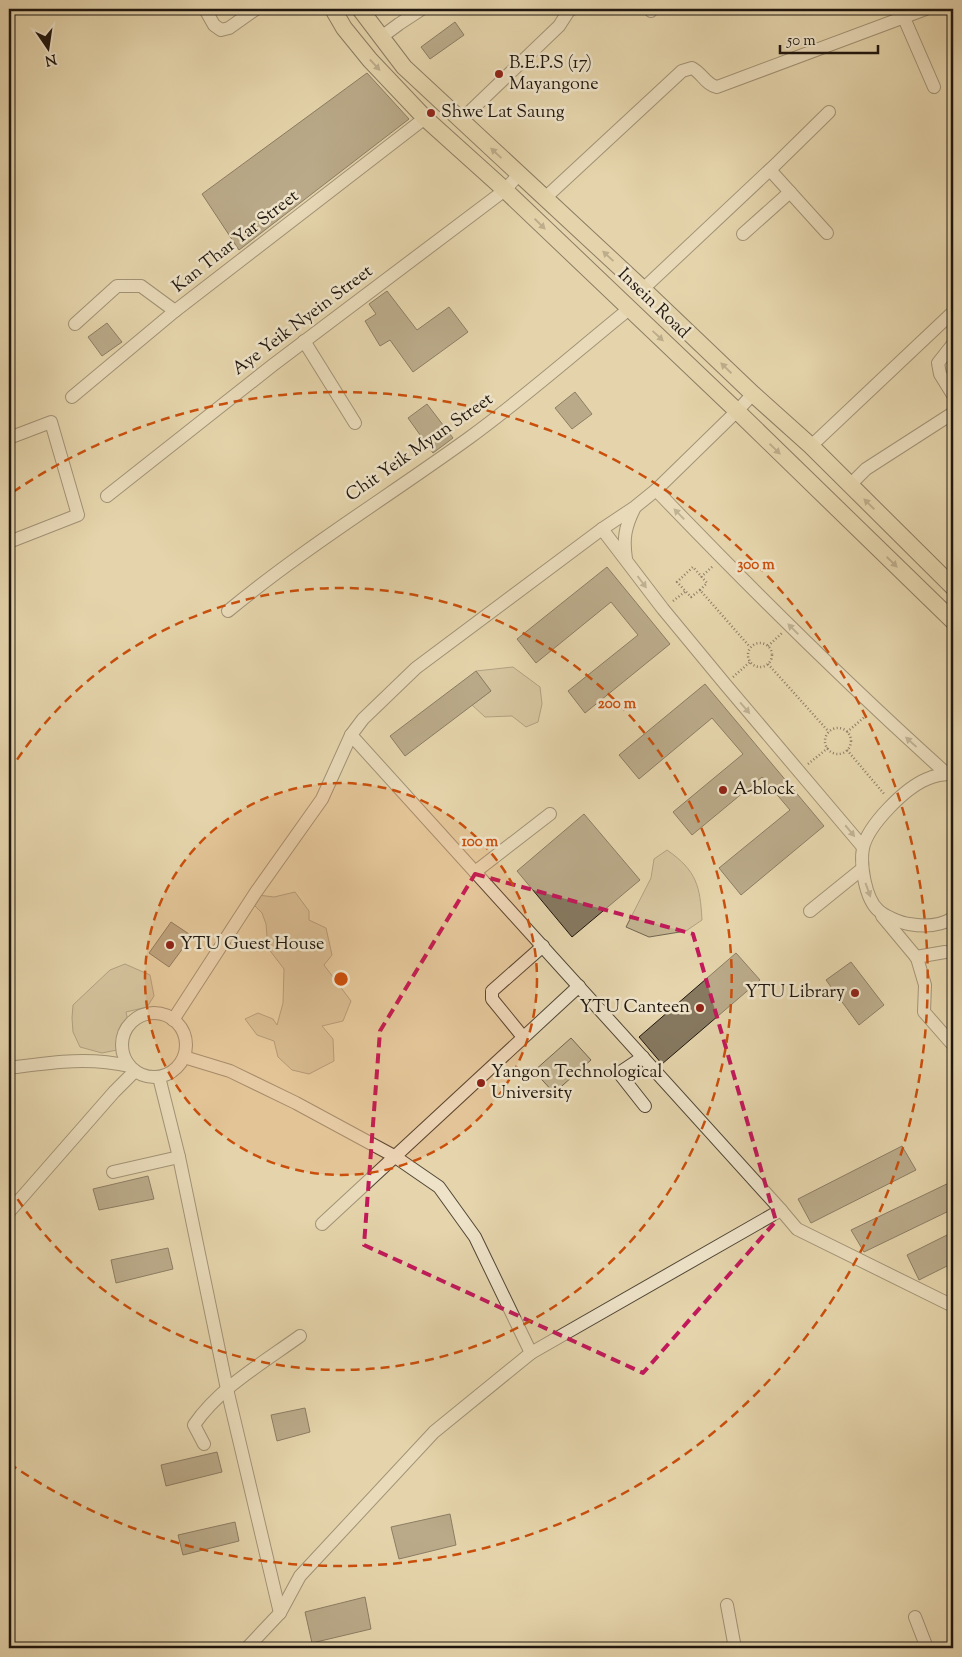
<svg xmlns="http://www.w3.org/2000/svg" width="962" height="1657" font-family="'Sorts Mill Goudy',serif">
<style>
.green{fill:#c3b491;stroke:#716550}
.building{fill:#867960;stroke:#1f160e}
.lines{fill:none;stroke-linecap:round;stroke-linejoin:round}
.minor-casing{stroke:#504636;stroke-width:14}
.major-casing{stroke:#1f160e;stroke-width:18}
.path{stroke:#1f160e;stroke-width:2.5;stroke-dasharray:1 2.5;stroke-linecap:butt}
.minor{stroke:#eee3c9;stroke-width:12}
.major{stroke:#e5d4ac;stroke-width:16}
.oneway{fill:#8c7e65}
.oneway2{fill:#918775}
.marked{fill:none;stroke:#c2185b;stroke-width:4;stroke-dasharray:10 6;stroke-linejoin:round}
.ring{fill:none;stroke:#ca4f0c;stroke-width:2.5;stroke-dasharray:9 6}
.poi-dot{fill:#8f2418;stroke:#eee3c9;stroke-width:2}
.labels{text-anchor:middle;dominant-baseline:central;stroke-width:5;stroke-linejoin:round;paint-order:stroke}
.poi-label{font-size:18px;fill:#1f160e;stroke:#eee3c9;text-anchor:start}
.street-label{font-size:18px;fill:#1f160e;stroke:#eee3c9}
.centre{fill:#ca4f0c;stroke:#eee3c9;stroke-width:2.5}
.ring-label{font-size:15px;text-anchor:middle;font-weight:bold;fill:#ca4f0c;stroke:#eee3c9;stroke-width:5;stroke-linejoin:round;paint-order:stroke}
</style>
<rect width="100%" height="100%" fill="#e5d4ac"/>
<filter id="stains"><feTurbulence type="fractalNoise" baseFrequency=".004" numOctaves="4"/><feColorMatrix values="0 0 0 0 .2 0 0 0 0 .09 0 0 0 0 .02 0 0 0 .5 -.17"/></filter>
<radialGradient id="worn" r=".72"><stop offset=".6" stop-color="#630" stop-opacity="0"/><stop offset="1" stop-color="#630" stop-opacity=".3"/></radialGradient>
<!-- green -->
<g class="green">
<polygon points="513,667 540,687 542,704 538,722 526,727 512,716 485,717 472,705 491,691 476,671"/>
<path d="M667,850C697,871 700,886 702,920L686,931L649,937L626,927L651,878L654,859Z"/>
<polygon points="295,892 309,911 309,920 326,928 332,955 324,965 351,1001 343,1021 322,1026 333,1039 334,1061 309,1074 292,1070 278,1057 274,1041 257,1035 245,1019 258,1013 273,1019 277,1025 283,1003 284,969 268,948 266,924 262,913 252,903 258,895 274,897"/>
<polygon points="125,964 150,975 154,996 147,1007 126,1012 131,1034 122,1049 102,1053 80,1047 73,1032 72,1018 73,1005 110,970"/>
<polygon points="571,1038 591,1060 554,1093 534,1071"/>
</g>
<!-- building -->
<g class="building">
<polygon points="455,22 464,35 430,59 421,47"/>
<polygon points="367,73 409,119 239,250 202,194"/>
<polygon points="387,291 417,330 449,307 468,332 413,372 390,340 380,346 365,321 376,314 369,304"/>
<polygon points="107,323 122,342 102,356 88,337"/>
<polygon points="575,392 592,414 572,429 555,408"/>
<polygon points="427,404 453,438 433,453 408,418"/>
<polygon points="607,567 670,644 585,713 568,691 638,635 611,602 536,663 517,639"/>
<polygon points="476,671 491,691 405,756 390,736"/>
<polygon points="705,684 824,826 741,895 719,868 790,810 762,777 692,835 673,812 743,754 712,718 639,779 619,755"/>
<polygon points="584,814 640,880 572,937 517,871"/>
<polygon points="171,922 192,936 169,967 149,953"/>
<polygon points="736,953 760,980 662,1064 639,1037"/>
<polygon points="851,962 884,1005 859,1025 826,980"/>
<polygon points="902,1146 916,1170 811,1223 798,1199"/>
<polygon points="148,1176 154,1199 99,1210 93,1189"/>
<polygon points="953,1181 953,1209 864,1252 851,1230"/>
<polygon points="953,1232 953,1263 919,1280 907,1255"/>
<polygon points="168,1248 173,1269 116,1283 111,1260"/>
<polygon points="305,1408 310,1432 277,1441 271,1415"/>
<polygon points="217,1452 222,1472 166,1486 161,1465"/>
<polygon points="450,1514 456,1545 399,1559 391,1527"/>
<polygon points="235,1522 239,1541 183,1555 178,1535"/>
<polygon points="365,1597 371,1629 312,1643 305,1612"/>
</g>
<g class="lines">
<!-- minor casing -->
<g class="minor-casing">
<g id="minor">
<polyline points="205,9 214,25 221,30 229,28 256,9"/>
<polyline points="649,9 651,11"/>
<polyline points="904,18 934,87"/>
<polyline points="380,38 399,24 422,9"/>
<polyline points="461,120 559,26 568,12 572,9"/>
<polyline points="770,170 827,233"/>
<path d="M545,198L682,71L692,68C702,73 706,85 717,87L926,9"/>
<polyline points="743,234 790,192"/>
<polyline points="643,289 775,165 829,112"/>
<polyline points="75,324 117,286 141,286 175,311"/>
<polyline points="304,341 355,423"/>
<polyline points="953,344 938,363 940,374 953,395"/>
<polyline points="72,397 175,311 425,118"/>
<polyline points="9,438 51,422 78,515 9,542"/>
<polyline points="811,446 953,312"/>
<polyline points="850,485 866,469 953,413"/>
<path d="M656,490C750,588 846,683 947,774"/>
<polyline points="107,496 273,365 505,190 519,174"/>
<polyline points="602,529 663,609 725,684 863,847"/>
<path d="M626,559C623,539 625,527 634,509"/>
<path d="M228,611C304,548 389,496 469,438C524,398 576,352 629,309"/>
<polyline points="351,735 781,1210 797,1229 953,1306"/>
<path d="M953,774C945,774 935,775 927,779C905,788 868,825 863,848C860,864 865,898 878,910C884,916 901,923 909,924C925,927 940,926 953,918"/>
<polyline points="475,872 550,814"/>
<polyline points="810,911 862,869"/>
<polyline points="882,916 917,958 925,985 924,1012 953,1045"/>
<polyline points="916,957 945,952"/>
<circle cx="154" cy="1045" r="32"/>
<polyline points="173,1020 256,892 322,799 351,735 363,719 416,668 602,529 635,507 656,490 737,411 753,394"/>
<polyline points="523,1037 492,999 492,991 543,946"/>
<polyline points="184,1057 230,1071 296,1103 394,1156 439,1187 475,1237 531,1353"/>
<polyline points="643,1057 619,1073 645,1106"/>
<path d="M16,1067C54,1062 90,1057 129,1066"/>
<polyline points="159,1077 179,1157 227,1389 280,1613"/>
<polyline points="113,1172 179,1157"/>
<polyline points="9,1212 114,1092 135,1071"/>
<polyline points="322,1224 579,986"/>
<path d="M204,1444L194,1425C219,1388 264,1362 300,1336"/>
<polyline points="727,1605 735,1648"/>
<polyline points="915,1617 927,1648"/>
<polyline points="247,1648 280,1613 300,1576 434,1432 531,1353 781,1210"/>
</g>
</g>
<!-- major casing -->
<g class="major-casing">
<g id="major">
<polyline points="333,9 344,28 370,60 425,118 505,190 737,411 953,621"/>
<polyline points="360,9 404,67 643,289 753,394 811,446 953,587"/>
</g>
</g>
<!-- path -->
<g class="path">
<polyline points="701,577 713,566"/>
<polyline points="700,590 691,597 677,582 693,567 707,583 700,590 750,647"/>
<polyline points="673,601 686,591"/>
<circle cx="760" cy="655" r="12"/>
<polyline points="768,646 782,633"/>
<polyline points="768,664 829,732"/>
<polyline points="733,677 750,662"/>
<circle cx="838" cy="741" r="13"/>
<polyline points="847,732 867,715"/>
<polyline points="847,750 885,795"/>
<polyline points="808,764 828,748"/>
</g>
<!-- minor -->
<use href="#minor" class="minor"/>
<!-- major -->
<use href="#major" class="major"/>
</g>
<!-- one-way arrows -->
<defs><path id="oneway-solid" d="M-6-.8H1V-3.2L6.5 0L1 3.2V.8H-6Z" transform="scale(1.25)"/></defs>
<g class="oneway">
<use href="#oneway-solid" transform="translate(375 65) rotate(47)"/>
<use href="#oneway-solid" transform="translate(496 153) rotate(-137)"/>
<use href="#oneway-solid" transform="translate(540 224) rotate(44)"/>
<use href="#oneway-solid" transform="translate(608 256) rotate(-137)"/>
<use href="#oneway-solid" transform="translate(658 336) rotate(43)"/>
<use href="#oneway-solid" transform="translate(726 368) rotate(-136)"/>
<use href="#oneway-solid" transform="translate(775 449) rotate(44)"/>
<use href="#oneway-solid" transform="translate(869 504) rotate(-135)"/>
<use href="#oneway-solid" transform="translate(892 562) rotate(44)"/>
</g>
<g class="oneway2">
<use href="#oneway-solid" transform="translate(679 514) rotate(-134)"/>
<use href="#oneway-solid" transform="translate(642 582) rotate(53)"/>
<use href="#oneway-solid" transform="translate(793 629) rotate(-135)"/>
<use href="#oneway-solid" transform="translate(745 708) rotate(49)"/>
<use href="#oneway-solid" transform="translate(911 742) rotate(-138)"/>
<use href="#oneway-solid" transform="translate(850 831) rotate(50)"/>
<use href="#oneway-solid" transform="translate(868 890) rotate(70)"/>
</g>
<!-- marked area -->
<path d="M0 0H962V1657H0ZM475,874L693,934L776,1221L643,1373L364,1245L380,1031Z" fill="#e5d4ac" fill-opacity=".55" fill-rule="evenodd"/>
<path class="marked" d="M475,874L693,934L776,1221L643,1373L364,1245L380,1031Z"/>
<!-- distance rings -->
<circle cx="341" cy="979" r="196" fill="#ca4f0c" fill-opacity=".12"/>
<g class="ring">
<circle cx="341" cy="979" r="196"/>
<path d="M9 772A391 391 0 1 1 9 1186"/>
<path d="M13 492A587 587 0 1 1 13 1466"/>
</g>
<!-- markers -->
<g class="poi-dot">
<circle cx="499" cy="74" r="5"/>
<circle cx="431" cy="113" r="5"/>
<circle cx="723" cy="790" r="5"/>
<circle cx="170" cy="945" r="5"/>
<circle cx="855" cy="993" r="5"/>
<circle cx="700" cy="1008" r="5"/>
<circle cx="481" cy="1083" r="5"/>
</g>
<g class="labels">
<!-- poi labels -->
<g class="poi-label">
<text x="509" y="64">B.E.P.S (17)<tspan x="509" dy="21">Mayangone</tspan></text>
<text x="441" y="113">Shwe Lat Saung</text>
<text x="733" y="790">A-block</text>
<text x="180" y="945">YTU Guest House</text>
<text x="845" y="993" text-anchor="end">YTU Library</text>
<text x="690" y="1008" text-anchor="end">YTU Canteen</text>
<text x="491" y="1073">Yangon Technological<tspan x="491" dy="21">University</tspan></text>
</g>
<!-- street labels -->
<g class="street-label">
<text transform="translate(236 242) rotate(-38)">Kan Thar Yar Street</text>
<text transform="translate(653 304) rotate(44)">Insein Road</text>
<text transform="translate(303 321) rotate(-37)">Aye Yeik Nyein Street</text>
<text transform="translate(420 448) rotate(-35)">Chit Yeik Myun Street</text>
</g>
</g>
<circle cx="341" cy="979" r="8" class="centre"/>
<g class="ring-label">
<text x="756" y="569">300 m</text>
<text x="617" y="708">200 m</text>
<text x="480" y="846">100 m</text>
</g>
<!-- margin -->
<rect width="962" height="1657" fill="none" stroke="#e5d4ac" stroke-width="30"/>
<rect x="10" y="10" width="942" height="1637" fill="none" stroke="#1f160e" stroke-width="2.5"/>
<rect x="15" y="15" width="932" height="1627" fill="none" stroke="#1f160e"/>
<!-- north arrow -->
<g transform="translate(48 48) rotate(167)" stroke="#eee3c9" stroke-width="4" paint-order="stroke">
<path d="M0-4L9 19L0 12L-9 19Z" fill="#1f160e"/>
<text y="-8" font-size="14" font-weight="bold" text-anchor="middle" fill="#1f160e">N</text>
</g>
<!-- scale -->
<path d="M780 45v8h98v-8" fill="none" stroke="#1f160e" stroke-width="2.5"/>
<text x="787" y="45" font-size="15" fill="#1f160e" stroke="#eee3c9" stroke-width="4" paint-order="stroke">50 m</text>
<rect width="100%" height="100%" filter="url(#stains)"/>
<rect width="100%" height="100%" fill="url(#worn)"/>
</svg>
